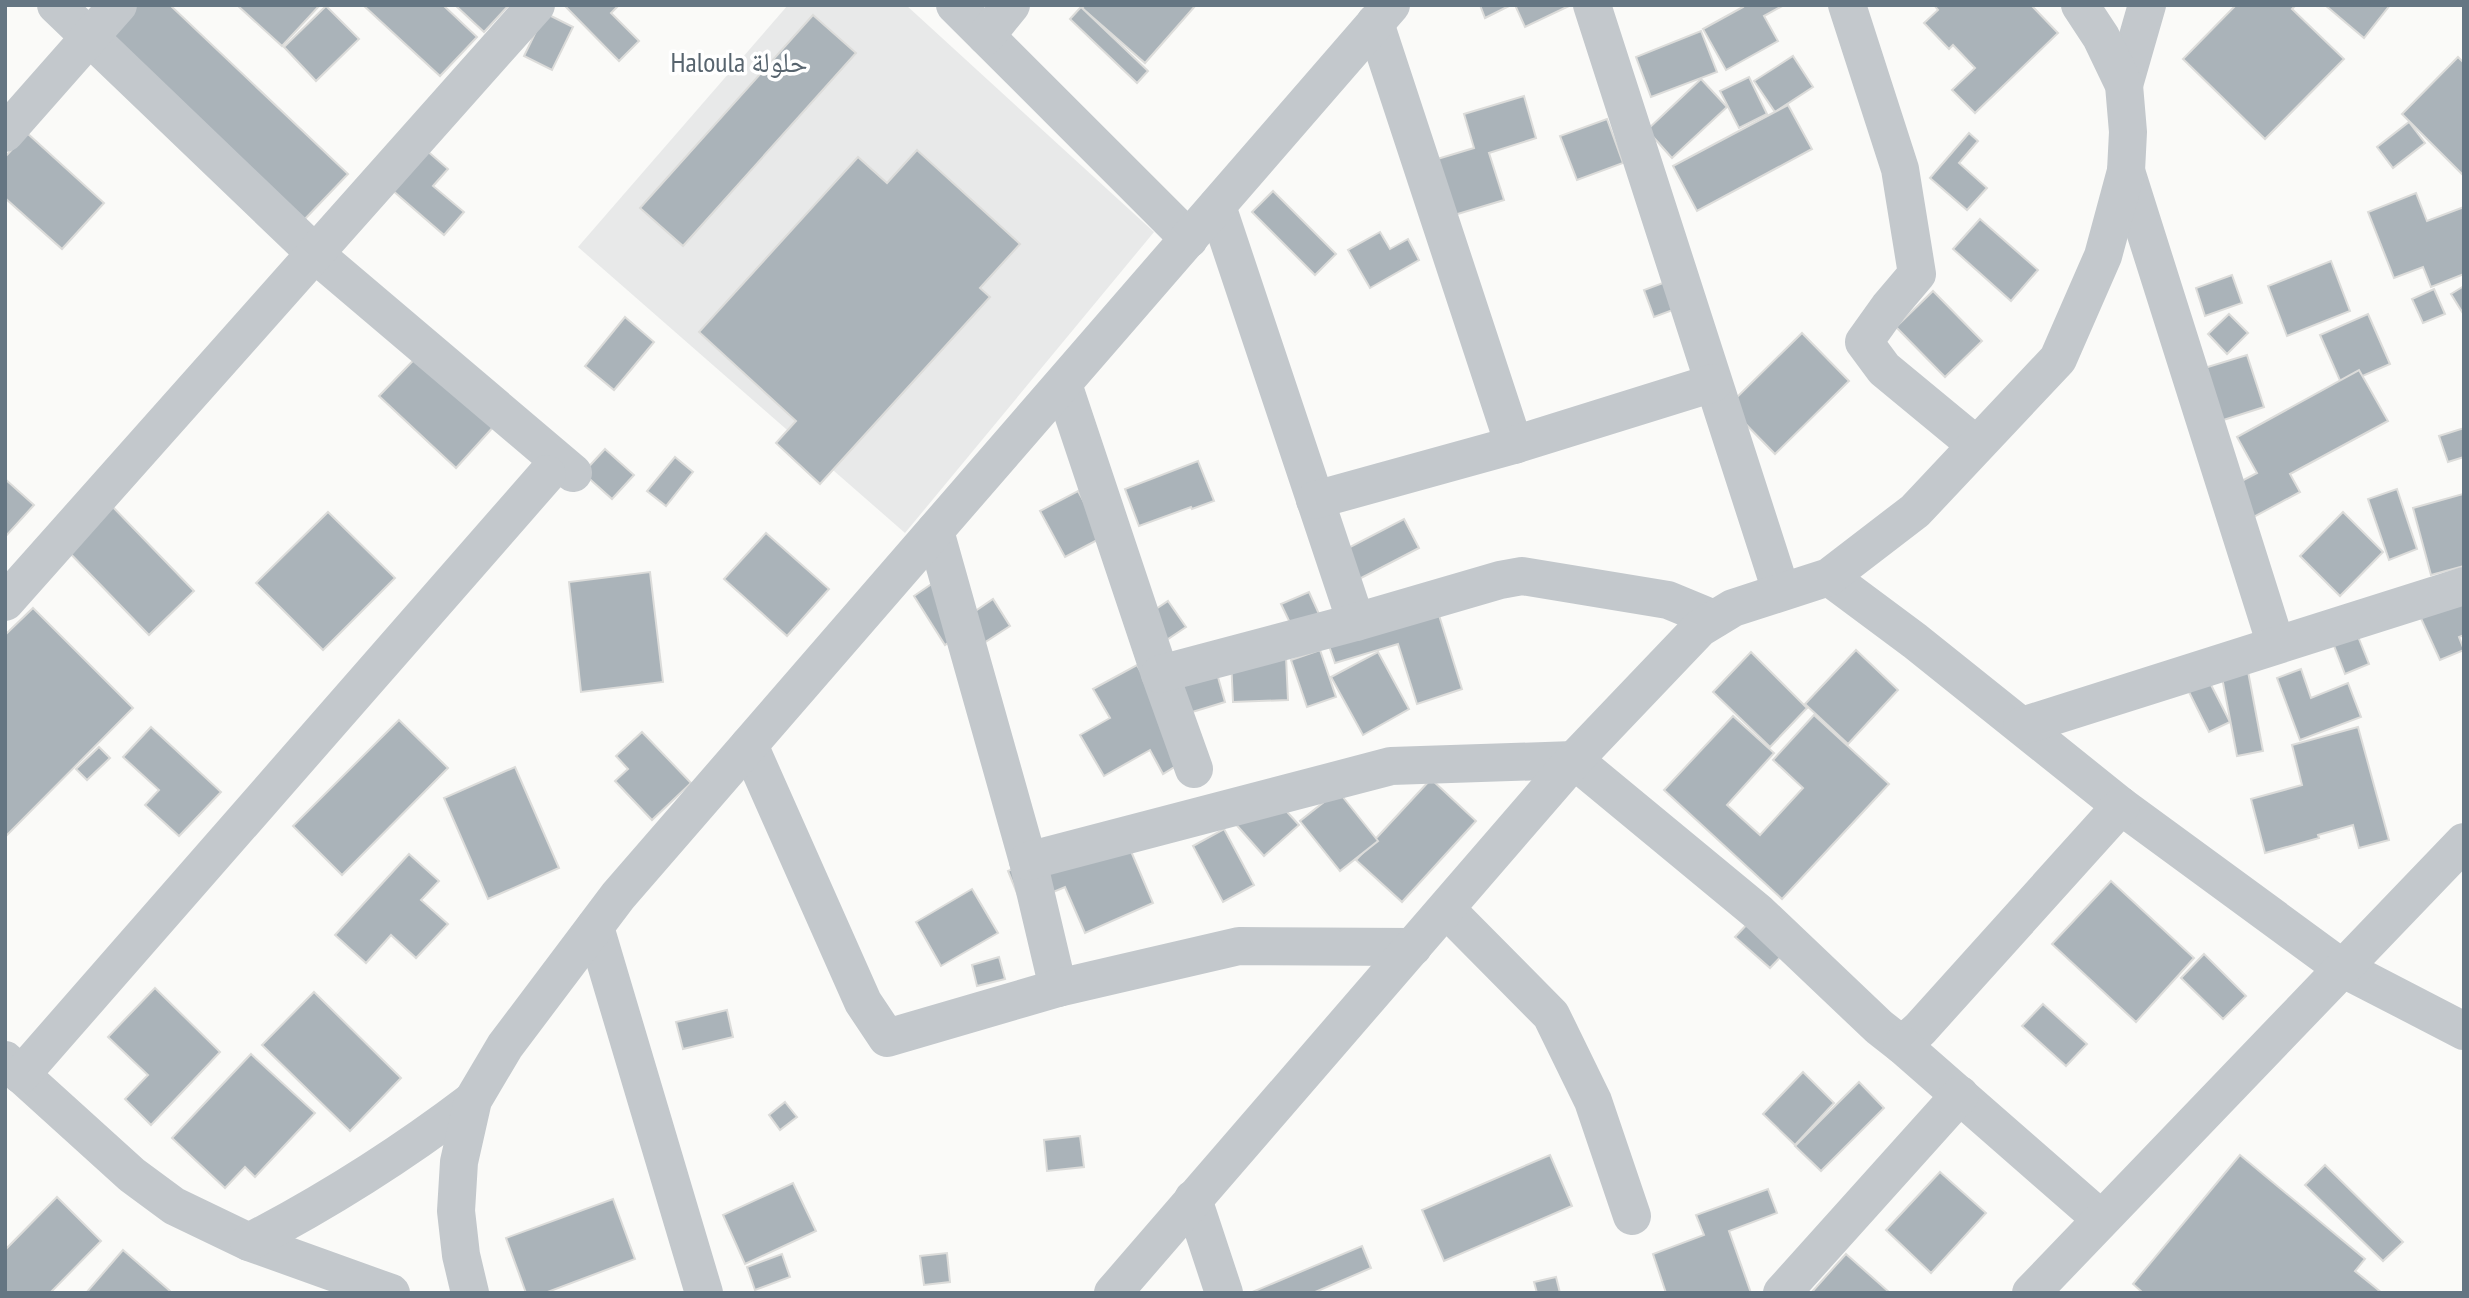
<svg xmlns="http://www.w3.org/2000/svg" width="2469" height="1298" font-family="'PT Sans Narrow','Noto Naskh Arabic',sans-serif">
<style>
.built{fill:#e8e9e9}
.building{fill:#aab3b9;stroke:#dcdcda;stroke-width:2}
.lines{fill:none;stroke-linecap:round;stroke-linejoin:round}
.minor{stroke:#c3c8cc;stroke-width:38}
.labels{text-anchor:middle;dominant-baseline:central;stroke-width:7;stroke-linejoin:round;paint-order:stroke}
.quarter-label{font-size:28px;fill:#57646e;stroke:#fff}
</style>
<rect width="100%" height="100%" fill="#fafaf8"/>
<!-- built -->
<polygon class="built" points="788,5 906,5 1154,232 905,533 578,247"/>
<!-- building -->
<g class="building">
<polygon points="133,5 170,5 348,174 302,222 104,35"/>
<polygon points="237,5 320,5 282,46"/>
<polygon points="363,5 443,5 477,37 440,76"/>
<polygon points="455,5 509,5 484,32"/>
<polygon points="564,5 619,5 611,13 639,41 619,61"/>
<polygon points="1085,5 1196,5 1145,63 1082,8"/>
<polygon points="1480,5 1511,5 1485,18"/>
<polygon points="1515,5 1571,5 1525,27"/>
<polygon points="1742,5 1784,5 1764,16 1778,41 1726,70 1703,29 1743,7"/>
<polygon points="1934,5 2031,5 2058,33 1975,113 1952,90 1975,68 1953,45 1949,49 1924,23 1938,10"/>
<polygon points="2236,5 2296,5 2292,9 2344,59 2265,139 2183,59"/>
<polygon points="2325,5 2390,5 2364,38"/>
<polygon points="326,6 359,39 316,81 284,47"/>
<polygon points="1081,7 1148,71 1137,83 1070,19"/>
<polygon points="545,13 573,27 552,70 524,56"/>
<polygon points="813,15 856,53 683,246 640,208"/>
<polygon points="1701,31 1717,72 1651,97 1636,57"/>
<polygon points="1793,56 1813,87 1775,112 1754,81"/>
<polygon points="2458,57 2464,63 2464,176 2402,114"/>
<polygon points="1749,77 1767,114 1739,128 1720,91"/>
<polygon points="1701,79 1727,107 1672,158 1647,130"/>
<polygon points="1524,96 1536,138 1489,153 1504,200 1451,216 1434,160 1474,148 1464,114"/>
<polygon points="1788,105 1812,149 1697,211 1673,166"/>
<polygon points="1607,119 1623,163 1577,180 1560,136"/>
<polygon points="2409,122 2425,143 2393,168 2377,147"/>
<polygon points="27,133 104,203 62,249 5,198 5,157"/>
<polygon points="1969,133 1978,141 1959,163 1987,188 1967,210 1930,178"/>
<polygon points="418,143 448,169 433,186 464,212 444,235 384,183"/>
<polygon points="917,150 1020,244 980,288 990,297 820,484 776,443 796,421 699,332 858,157 887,183"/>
<polygon points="1273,191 1336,254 1315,275 1252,212"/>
<polygon points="2416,193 2427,221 2464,207 2464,274 2431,287 2423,267 2394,278 2368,212"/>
<polygon points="1980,219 2038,270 2011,301 1953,249"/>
<polygon points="1380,232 1390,249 1408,239 1419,260 1370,288 1348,250"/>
<polygon points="2331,261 2350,311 2287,336 2268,286"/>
<polygon points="2232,275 2242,303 2205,316 2196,288"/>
<polygon points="1671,280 1681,307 1654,317 1644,290"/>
<polygon points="2464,286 2464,315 2451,294"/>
<polygon points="2434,289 2445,314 2423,323 2412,299"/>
<polygon points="1933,291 1982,341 1945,377 1896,327"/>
<polygon points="2229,314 2248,333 2227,354 2208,334"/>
<polygon points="2368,314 2390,364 2342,385 2320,335"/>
<polygon points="625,317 654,342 614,390 585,366"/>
<polygon points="1802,333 1849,381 1775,454 1728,406"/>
<polygon points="431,342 506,413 456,468 379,396"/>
<polygon points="2247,355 2264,407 2214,423 2198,370"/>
<polygon points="2359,370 2388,421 2290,474 2300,492 2250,519 2232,486 2257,473 2237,437"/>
<polygon points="2464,428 2464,457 2448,462 2439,436"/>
<polygon points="605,449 634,475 612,499 583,473"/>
<polygon points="675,457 693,472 666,506 647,491"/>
<polygon points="1198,461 1214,501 1192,509 1191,507 1139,526 1125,489"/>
<polygon points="5,479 34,505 5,537"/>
<polygon points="2397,489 2417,549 2389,560 2368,499"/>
<polygon points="1078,491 1103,537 1065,557 1040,511"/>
<polygon points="2463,494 2464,566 2431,575 2413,508"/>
<polygon points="108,502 194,591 149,635 63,546"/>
<polygon points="328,512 395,578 323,650 256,583"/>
<polygon points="2343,512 2383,552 2340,596 2300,556"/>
<polygon points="1404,519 1419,548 1340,589 1325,560"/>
<polygon points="766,533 829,589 787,636 724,579"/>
<polygon points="650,572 663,682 581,692 569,582"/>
<polygon points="942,577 968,616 993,599 1010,626 973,650 962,633 945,645 914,596"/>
<polygon points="1309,592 1319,614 1292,627 1281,604"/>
<polygon points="2464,594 2464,635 2459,637 2464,650 2440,660 2419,614"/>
<polygon points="1168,601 1186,627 1165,641 1147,615"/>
<polygon points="33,608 133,708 5,837 5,635"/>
<polygon points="1438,612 1462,689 1417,704 1398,644 1335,663 1329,646"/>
<polygon points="2357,634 2369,664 2345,674 2333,643"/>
<polygon points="1320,650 1336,697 1307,707 1291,660"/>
<polygon points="1856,650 1898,690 1848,744 1805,704"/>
<polygon points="1378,652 1409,709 1363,735 1331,677"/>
<polygon points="1751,652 1807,708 1770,747 1713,692"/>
<polygon points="1286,657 1288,700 1233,702 1231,660"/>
<polygon points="1137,665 1189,758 1163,774 1150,750 1104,776 1080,735 1110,718 1093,689"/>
<polygon points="2247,666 2263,751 2237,756 2221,672"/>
<polygon points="2301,669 2311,698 2348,683 2361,717 2300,740 2277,678"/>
<polygon points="1216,670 1225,702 1189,713 1180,680"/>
<polygon points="2208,679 2230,722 2209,732 2188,690"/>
<polygon points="1814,715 1889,784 1782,899 1664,790 1733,716 1774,753 1727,805 1760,835 1803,788 1773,760"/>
<polygon points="399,720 448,768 342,875 293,826"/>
<polygon points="151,727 221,792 179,836 145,805 159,790 123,757"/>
<polygon points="2358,727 2389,840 2359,848 2353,825 2318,835 2319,838 2265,853 2251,799 2302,785 2292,745"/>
<polygon points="642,732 691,783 652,820 615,781 628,769 616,756"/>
<polygon points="99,747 110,758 87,780 76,769"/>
<polygon points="515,767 559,868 488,899 444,798"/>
<polygon points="1431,779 1476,821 1402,902 1356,860"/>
<polygon points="1267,790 1299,825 1264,856 1233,821"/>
<polygon points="1338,791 1378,841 1340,871 1300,821"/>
<polygon points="1119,823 1153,903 1085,933 1065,887 1022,905 1008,871"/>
<polygon points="1224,829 1254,885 1223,902 1193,846"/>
<polygon points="409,854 439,881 421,900 448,924 416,958 391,935 366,963 335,935"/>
<polygon points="2111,881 2194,958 2136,1022 2052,944"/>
<polygon points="972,889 998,933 941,966 916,922"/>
<polygon points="1754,917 1788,949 1770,968 1735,937"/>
<polygon points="2204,954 2246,996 2223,1019 2181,978"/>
<polygon points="999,957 1005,979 977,986 972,965"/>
<polygon points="155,988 220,1052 151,1125 125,1099 148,1075 108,1037"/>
<polygon points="314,992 401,1078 350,1131 262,1045"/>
<polygon points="2043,1004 2087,1044 2066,1066 2022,1026"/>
<polygon points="727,1010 733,1037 683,1049 676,1022"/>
<polygon points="251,1054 315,1113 255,1177 245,1167 225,1188 172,1138"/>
<polygon points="1803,1072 1834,1103 1795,1145 1763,1114"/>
<polygon points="1859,1082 1884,1108 1821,1171 1795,1146"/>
<polygon points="785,1102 797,1117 780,1130 769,1115"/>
<polygon points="1080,1136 1084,1167 1047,1171 1044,1140"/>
<polygon points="1550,1155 1572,1206 1444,1261 1422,1210"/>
<polygon points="2240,1155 2365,1259 2355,1271 2382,1293 2143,1293 2133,1284"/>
<polygon points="2325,1165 2403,1242 2383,1261 2305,1185"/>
<polygon points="1940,1172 1986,1213 1931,1273 1886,1230"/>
<polygon points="793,1183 816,1231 745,1264 723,1215"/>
<polygon points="1768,1189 1777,1213 1729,1231 1751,1293 1666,1293 1653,1254 1704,1235 1696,1215"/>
<polygon points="57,1197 101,1241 50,1293 5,1293 5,1250"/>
<polygon points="613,1199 635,1259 545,1293 526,1293 506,1238"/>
<polygon points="1362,1246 1371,1268 1313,1293 1250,1293"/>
<polygon points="123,1250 170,1291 169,1293 86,1293"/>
<polygon points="947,1253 950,1282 924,1285 920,1256"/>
<polygon points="782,1254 790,1277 755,1290 747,1267"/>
<polygon points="1846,1254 1890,1293 1811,1293"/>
<polygon points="1556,1277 1560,1293 1537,1293 1534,1282"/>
</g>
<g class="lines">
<!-- minor -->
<g class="minor">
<polyline points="56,5 322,260 573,473"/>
<polyline points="955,5 1189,239"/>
<polyline points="1592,5 1781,591"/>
<polyline points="1847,5 1900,169 1917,274 1889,307 1864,342 1884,369 1976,445"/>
<polyline points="1375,23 1514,445"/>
<polyline points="986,36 1011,5"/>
<polyline points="2124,85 2147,5"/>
<polyline points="5,133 118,5"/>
<polyline points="2126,171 2276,645"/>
<polyline points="1217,206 1356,622"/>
<polyline points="1063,384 1160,674 1194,769"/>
<polyline points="1315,500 1514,445 1713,383"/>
<polyline points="935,531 1028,861 1058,988"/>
<polyline points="1829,577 1915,641 2121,806 2342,968 2464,1031"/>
<polyline points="5,602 536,5"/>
<polyline points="1160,674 1356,622 1500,580 1522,576 1668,600 1714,619"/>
<polyline points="2022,726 2464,586"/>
<polyline points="749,745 863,1002 887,1038 1058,988 1239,946 1413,947"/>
<polyline points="1028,861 1391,766 1574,760 1759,913 1879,1027 1902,1045 1920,1029 2121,806"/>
<polyline points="1446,909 1551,1015 1593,1101 1632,1216"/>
<polyline points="595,927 704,1293"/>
<polyline points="1902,1045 2101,1219"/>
<polyline points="5,1060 132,1175 174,1206 249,1242 391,1293"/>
<polyline points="21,1075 547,474"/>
<polyline points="1193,1199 1224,1293"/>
<path d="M249,1242C328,1201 402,1154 473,1100"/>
<polyline points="470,1293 461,1255 456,1211 459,1162 473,1100 505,1046 618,896 1391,5"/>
<polyline points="1113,1293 1574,760 1700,628 1733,608 1829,577 1915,511 2058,359 2103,256 2126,171 2128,132 2124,85 2101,37 2080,5"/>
<polyline points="1782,1293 1960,1095"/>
<polyline points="2031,1293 2464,842"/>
</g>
</g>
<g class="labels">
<!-- quarter labels -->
<g class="quarter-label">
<text x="739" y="61">Haloula حلولة</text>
</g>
</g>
<!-- border -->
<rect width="2469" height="1298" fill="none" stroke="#657683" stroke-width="14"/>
</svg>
